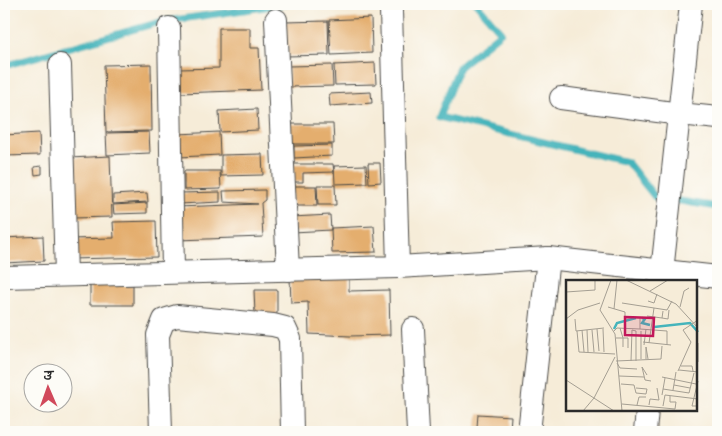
<svg xmlns="http://www.w3.org/2000/svg" width="722" height="436" font-family="Kalam,'Playpen Sans Deva',sans-serif">
<style>
.lines{fill:none;stroke-linecap:round;stroke-linejoin:round}
.stream{stroke:#45b4bb;stroke-width:7}
.building{fill:#e4ae6e}
.minor-casing{stroke:#494845;stroke-width:24}
.minor{stroke:#fff;stroke-width:22}
.inset-river{fill:none;stroke:#45b4bb;stroke-width:2.5}
.inset-road{fill:none;stroke:#a59f93;stroke-width:1}
.view{fill:#c2185b;fill-opacity:0.15;stroke:#c2185b;stroke-width:2.5}
.inset-edge{fill:none;stroke:#2b2b2b;stroke-width:2.5}
</style>
<rect width="100%" height="100%" fill="#fdfcf7"/>
<filter id="ink" filterUnits="userSpaceOnUse"><feTurbulence type="fractalNoise" baseFrequency=".02" numOctaves="2"/><feDisplacementMap in="SourceGraphic" scale="10" xChannelSelector="R" yChannelSelector="G"/><feConvolveMatrix kernelMatrix="1 2 1 2 8 2 1 2 1" color-interpolation-filters="sRGB"/></filter>
<filter id="wash" filterUnits="userSpaceOnUse"><feTurbulence type="fractalNoise" baseFrequency=".0096" numOctaves="4" result="noise"/><feDisplacementMap in="SourceGraphic" scale="20" xChannelSelector="R" yChannelSelector="G"/><feGaussianBlur stdDeviation="1.12" result="paint"/><feColorMatrix in="noise" values="0 0 0 0 0 0 0 0 0 0 0 0 0 0 0 0 0 1.4 0 .05"/><feComposite in="paint" operator="in"/></filter>
<g filter="url(#wash)">
<rect width="100%" height="100%" fill="#f6ecd8"/>
<g class="lines">
<!-- stream -->
<g class="stream">
<polyline points="477,4 501,32 459,67 439,117 627,162 655,197 718,207"/>
<polyline points="4,66 160,22 286,4"/>
</g>
</g>
<g id="blocks">
<!-- building -->
<g class="building">
<polygon points="371,18 372,53 331,55 329,20"/>
<polygon points="328,21 329,55 286,56 285,22"/>
<polygon points="219,28 250,28 250,48 259,48 261,90 180,93 179,69 219,68"/>
<polygon points="375,63 376,84 335,85 334,65"/>
<polygon points="151,64 152,131 106,132 104,65"/>
<polygon points="332,65 333,86 289,87 288,66"/>
<polygon points="371,92 372,103 330,106 329,94"/>
<polygon points="257,109 258,130 220,132 219,111"/>
<polygon points="290,124 333,124 334,144 291,144"/>
<polygon points="149,132 150,153 107,155 106,133"/>
<polygon points="219,132 220,155 179,157 178,134"/>
<polygon points="39,133 40,155 4,156 4,135"/>
<polygon points="332,145 332,156 294,158 294,146"/>
<polygon points="262,154 263,175 221,176 221,155"/>
<polygon points="110,156 112,217 72,218 70,158"/>
<polygon points="368,163 380,163 381,182 369,183"/>
<polygon points="294,164 333,164 334,172 303,173 303,182 294,182"/>
<polygon points="366,165 367,183 335,184 334,166"/>
<polygon points="42,166 42,174 35,175 34,167"/>
<polygon points="184,171 220,171 221,189 184,190"/>
<polygon points="317,185 335,185 336,205 318,205"/>
<polygon points="291,186 316,186 317,206 292,206"/>
<polygon points="265,190 265,200 261,203 263,237 178,240 177,207 258,204 224,202 223,191"/>
<polygon points="220,192 220,202 180,204 180,193"/>
<polygon points="147,193 148,202 113,204 113,195"/>
<polygon points="147,203 147,213 114,214 113,205"/>
<polygon points="330,215 331,230 293,232 292,217"/>
<polygon points="156,221 157,257 69,259 68,239 114,238 113,222"/>
<polygon points="374,226 376,252 332,253 331,228"/>
<polygon points="43,236 44,261 4,263 4,238"/>
<polygon points="290,278 349,278 349,291 389,290 390,335 350,336 309,334 308,302 291,303"/>
<polygon points="90,284 133,285 133,305 90,305"/>
<polygon points="254,290 277,290 277,316 255,314"/>
<polygon points="478,414 511,416 510,430 477,427"/>
</g>
</g>
</g>
<g filter="url(#ink)">
<use href="#blocks" fill-opacity="0" stroke="#494845" stroke-width="1"/>
<g class="lines">
<!-- minor casing -->
<g class="minor-casing">
<g id="minor">
<polyline points="276,20 288,270"/>
<polyline points="169,28 173,272"/>
<polyline points="60,65 66,275"/>
<polyline points="561,98 680,114 718,118"/>
<polyline points="398,267 548,258 718,277"/>
<polyline points="4,277 398,267 391,10"/>
<polyline points="661,281 691,4"/>
<polyline points="413,329 418,432"/>
<polyline points="161,432 158,335 164,320 177,316 273,325 285,328 290,339 292,432"/>
<polyline points="529,432 548,258"/>
<polyline points="645,432 647,410"/>
</g>
</g>
<!-- minor -->
<use href="#minor" class="minor"/>
</g>
</g>
<!-- overview -->
<g transform="translate(566 280)">
<rect width="131" height="131" fill="#f6ecd8"/>
<path class="inset-river" d="M76,38L79,39L76,43L84,45M88,47L124,43L132,52M48,49L51,43L70,38"/>
<path class="inset-road" d="M45,0L34,30L49,54L56,131M60,0L110,24L132,48M84,11L102,0M0,12L29,10V0M82,21L88,23L91,14M56,23L101,30L106,21M42,27L59,32V38M114,27L118,11L123,8M48,29L51,0M81,36L96,38L97,31M96,38L102,39L103,30M0,39L12,30L34,23M9,39L10,51L38,48M54,48L57,58H62V68M31,49L33,71M37,49L38,72M74,49L101,51V65M16,50L18,72M21,50L22,72M26,50L28,72M11,51L13,72L49,74M48,51L51,48L74,49V38M75,51V79M50,58H57V67M77,62L105,65M83,63L88,28M132,63V82M78,65L80,49M80,79V67L82,79M50,81L95,79L96,66M65,81L66,50L70,51V81M51,83L54,88L71,89M115,86H126L127,91M113,90L132,92M112,91L125,62L117,50L132,40M81,95L76,87L79,100L85,101M53,96L78,97M96,97L130,104M0,100L48,131M132,101L126,126H132M55,104L68,105L70,113L80,114L81,109L70,108M108,105L124,108M97,109L123,113L128,93M107,110L110,92M96,115L99,98M56,124L109,129L110,122H104V116M71,125L73,117H80M83,125L84,119L93,120L91,108M97,126L99,115L132,119M17,131L28,118L49,77"/>
<path class="view" d="M59,37L88,38L87,56L59,55Z"/>
<rect width="131" height="131" class="inset-edge"/>
</g>
<!-- margin -->
<rect width="722" height="436" fill="none" stroke="#fdfcf7" stroke-width="20"/>
<!-- north arrow -->
<g transform="translate(48 388) rotate(358)"><circle r="24" fill="#fdfcf7" stroke="#a9a8a5"/>
<path d="M0-4L9 19L0 12L-9 19Z" fill="#d1495b"/>
<text y="-8" font-size="14" font-weight="bold" text-anchor="middle" fill="#2b2b2b">उ</text>
</g>
</svg>
